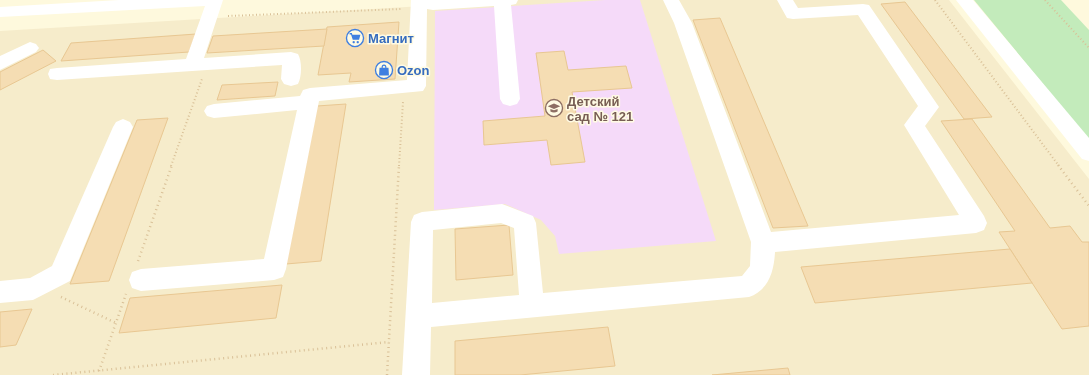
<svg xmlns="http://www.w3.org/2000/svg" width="1089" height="375" font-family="Helvetica,sans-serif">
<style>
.residential{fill:#f6eccb}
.education{fill:#f5daf9}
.green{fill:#c3ebbb}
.building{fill:#f5ddb3;stroke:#e8c792}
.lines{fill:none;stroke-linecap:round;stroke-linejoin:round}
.path-far1{stroke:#d9c097;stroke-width:2;stroke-dasharray:1 2.5;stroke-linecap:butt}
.path{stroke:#d9c097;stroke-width:2.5;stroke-dasharray:1 3.5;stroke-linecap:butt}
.minor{fill:#fff;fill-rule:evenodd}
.labels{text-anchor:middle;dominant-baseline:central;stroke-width:3;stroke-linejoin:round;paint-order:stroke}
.shop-label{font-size:13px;font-weight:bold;fill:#366cbe;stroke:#fffbe4;text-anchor:start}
.education-label{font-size:13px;font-weight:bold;fill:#785e54;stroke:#fffbe4;text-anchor:start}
</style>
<rect width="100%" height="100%" fill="#fef9dd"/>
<!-- residential -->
<polygon class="residential" points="440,0 949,0 1089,179 1089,375 0,375 0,31 440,5"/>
<!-- education -->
<polygon class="education" points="605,0 640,0 716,241 559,254 555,236 541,220 505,204 434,210 435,11"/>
<!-- green -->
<polygon class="green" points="974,0 1061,0 1089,30 1089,140"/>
<!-- building -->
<g class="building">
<polygon points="905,2 992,117 964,119 881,4"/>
<polygon points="720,18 808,226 773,228 693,20"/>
<polygon points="399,22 395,79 349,82 351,73 318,75 327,27"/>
<polygon points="327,29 324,46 207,53 213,36"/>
<polygon points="196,34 189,52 61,61 71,43"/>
<polygon points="43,50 56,61 0,90 0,72"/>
<polygon points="564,51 568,70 626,66 632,88 572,92 585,162 551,165 547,140 484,145 483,121 545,116 536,53"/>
<polygon points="278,82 275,96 217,100 222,85"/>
<polygon points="346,104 321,261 286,264 317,106"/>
<polygon points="168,118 109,281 70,284 137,120"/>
<polygon points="972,119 1050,228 1070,226 1082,242 1089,242 1089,326 1062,329 999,232 1015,231 941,121"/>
<polygon points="509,225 513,275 456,280 455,229"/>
<polygon points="1010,249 1032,283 815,303 801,267"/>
<polygon points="282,285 276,318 119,333 130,298"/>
<polygon points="32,309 16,345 0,347 0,312"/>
<polygon points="608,327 615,366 520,375 455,375 455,341"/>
<polygon points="788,368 790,375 712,375"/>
</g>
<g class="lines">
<!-- path-far1 -->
<g class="path-far1">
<polyline points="935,0 1059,166"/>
<polyline points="1045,0 1089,48"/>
<polyline points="228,16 401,9"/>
<polyline points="171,166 202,79"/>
<polyline points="399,166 403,102"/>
</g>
<!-- path -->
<g class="path">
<polyline points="1058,165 1089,206"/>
<polyline points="138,261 172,165"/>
<polyline points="61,297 116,323"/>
<polyline points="99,371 126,294"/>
<polyline points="53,375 389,342"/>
<polyline points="387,375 399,165"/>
</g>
<!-- minor -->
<g class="minor">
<path d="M119,0H223L204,58L291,52L298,54C302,61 302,76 298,84L291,86L284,84L281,79L282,65L57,80L50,79L48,74L50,69L57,68L186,59L205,6L0,17V7Z"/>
<polygon points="411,0 518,0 516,4 511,5 520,99 517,104 510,106 503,104 500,99 494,6 433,10 427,9 426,86 423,91 319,101 286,269 283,277 274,280 141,291 132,288 129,280 132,272 141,269 264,259 297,110 214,118 207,116 204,111 207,106 214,104 300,96 303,90 310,88 407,80"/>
<path d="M663,0H679L692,23L771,232L959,215L904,125L918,106L858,15L793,19L787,18L777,0H793L798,8L863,4L869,5L939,107L925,126L984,216L987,223L984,230L976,233L775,252C774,271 769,290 749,297L431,327L430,375H402L411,222L414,215L422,212L502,204L533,216L536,223L543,293L742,276L750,266L751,242L674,23ZM501,223L514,228L519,295L432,303L433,230Z"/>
<polygon points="956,0 973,0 1089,138 1089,161 1082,159"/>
<polygon points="30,42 36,44 39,48 36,52 0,70 0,56"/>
<polygon points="123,119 130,122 133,127 70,281 33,300 0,303 0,281 30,278 52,266 113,127 116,122"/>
</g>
</g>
<!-- icons -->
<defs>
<g id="supermarket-ring" transform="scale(0.9)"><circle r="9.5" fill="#fffbe4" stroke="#3f7fe0" stroke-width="1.5"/><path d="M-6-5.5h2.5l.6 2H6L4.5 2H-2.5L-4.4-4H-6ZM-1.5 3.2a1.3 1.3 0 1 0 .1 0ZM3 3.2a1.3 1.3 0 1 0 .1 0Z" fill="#3f7fe0"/></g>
<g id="shop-ring" transform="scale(0.9)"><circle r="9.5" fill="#fffbe4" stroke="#3f7fe0" stroke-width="1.5"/><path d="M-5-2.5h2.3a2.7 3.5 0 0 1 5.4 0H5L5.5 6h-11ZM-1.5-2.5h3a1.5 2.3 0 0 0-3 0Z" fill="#3f7fe0"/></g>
<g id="school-ring" transform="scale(0.9)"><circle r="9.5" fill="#fffbe4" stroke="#8d6e63" stroke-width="1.5"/><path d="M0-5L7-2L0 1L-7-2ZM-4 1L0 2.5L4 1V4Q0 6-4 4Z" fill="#8d6e63"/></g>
</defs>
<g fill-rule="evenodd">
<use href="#supermarket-ring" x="355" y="38"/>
<use href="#shop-ring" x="384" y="70"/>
<use href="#school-ring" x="554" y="108"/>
</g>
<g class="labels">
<!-- shop labels -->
<g class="shop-label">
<text x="368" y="38">Магнит</text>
<text x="397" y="70">Ozon</text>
</g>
<!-- education labels -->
<g class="education-label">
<text x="567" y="101">Детский<tspan x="567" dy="15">сад № 121</tspan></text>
</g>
</g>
</svg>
